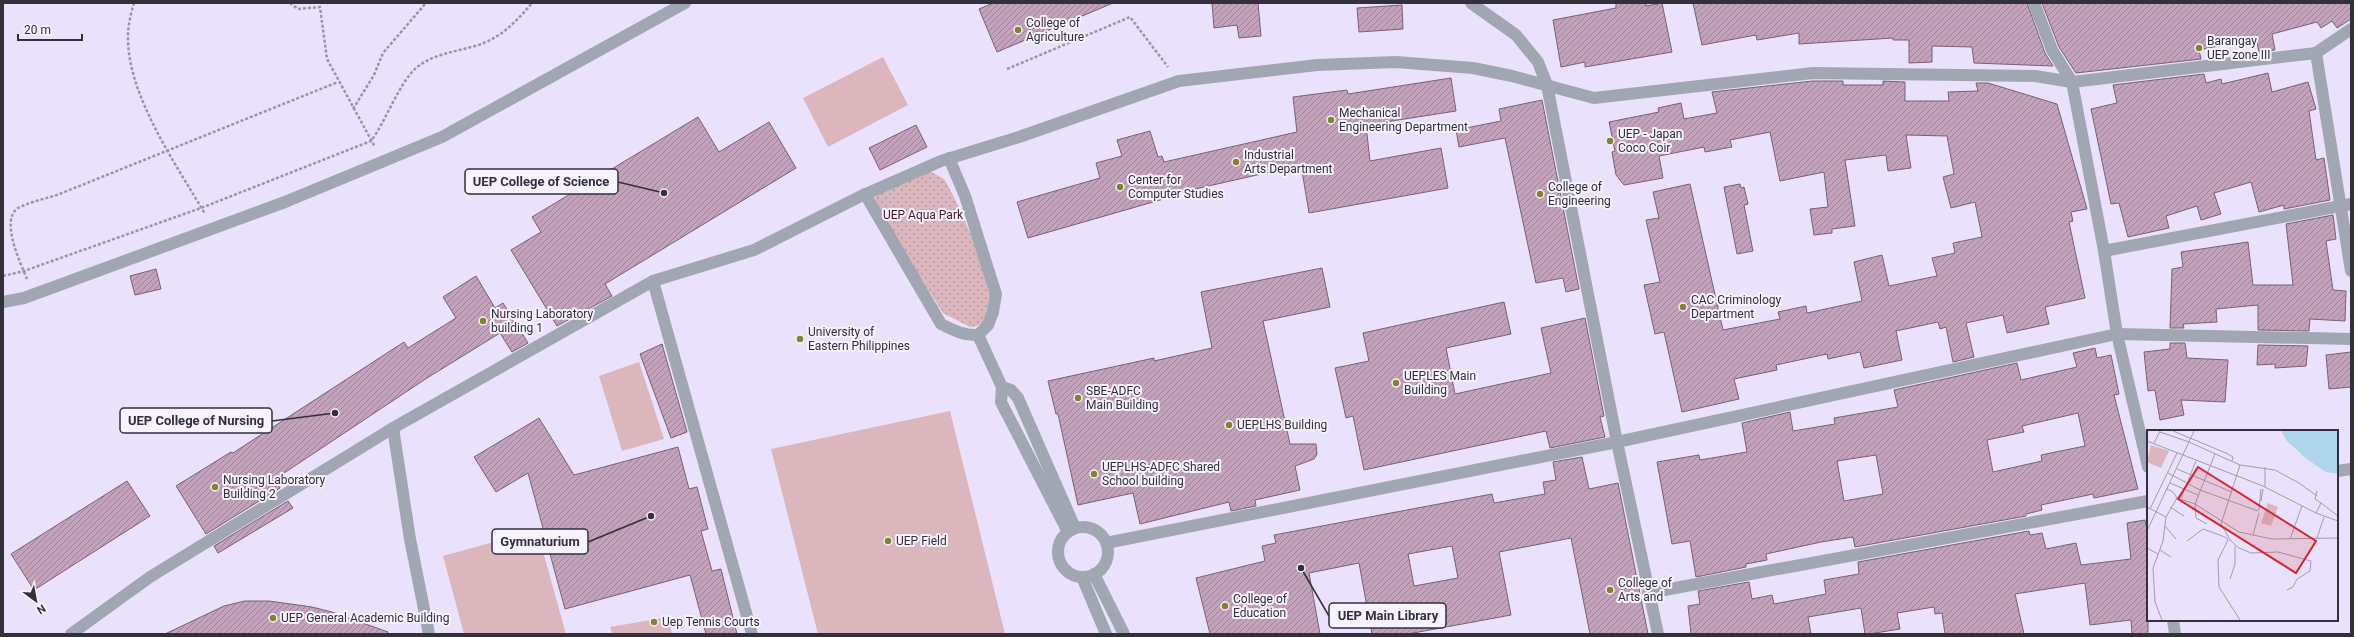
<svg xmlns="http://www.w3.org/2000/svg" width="2354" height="637" font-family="Roboto,sans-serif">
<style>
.park{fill:url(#park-dots)}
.pitch{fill:#dbb7bd}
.building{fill:url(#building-hatch);stroke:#796074;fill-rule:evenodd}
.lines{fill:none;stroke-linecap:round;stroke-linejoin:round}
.path{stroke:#9a94a8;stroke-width:2.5;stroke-dasharray:3 2;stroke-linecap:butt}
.minor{stroke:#a1a6b3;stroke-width:12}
.poi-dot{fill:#82832d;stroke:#f6f2ff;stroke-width:1.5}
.labels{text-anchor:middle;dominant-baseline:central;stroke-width:4;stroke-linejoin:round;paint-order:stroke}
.poi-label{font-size:12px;fill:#332f3b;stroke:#f6f2ff;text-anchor:start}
.park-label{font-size:12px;fill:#4b1624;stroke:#f6f2ff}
.inset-road{fill:none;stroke:#a19aaf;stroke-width:1}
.view{fill:#d62828;fill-opacity:0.15;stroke:#d62828;stroke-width:2}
.inset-edge{fill:none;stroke:#332f3b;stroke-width:2}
.leader{fill:none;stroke:#332f3b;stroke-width:1.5}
.callout-dot{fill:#332f3b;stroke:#f6f2ff;stroke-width:1.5}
.callout{fill:#f6f2ff;stroke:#332f3b;stroke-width:1.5}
.callout-label{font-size:13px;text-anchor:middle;font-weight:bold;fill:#332f3b}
</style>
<defs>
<pattern id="park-dots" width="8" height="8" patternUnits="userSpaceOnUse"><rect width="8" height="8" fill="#dbb7bd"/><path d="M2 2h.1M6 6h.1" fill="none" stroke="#b2959b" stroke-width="1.8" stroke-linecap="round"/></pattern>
<pattern id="building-hatch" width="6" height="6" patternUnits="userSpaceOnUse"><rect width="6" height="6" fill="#c3a2bb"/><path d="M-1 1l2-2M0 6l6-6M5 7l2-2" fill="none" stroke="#9f8499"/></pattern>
</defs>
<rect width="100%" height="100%" fill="#eae2fc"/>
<!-- park -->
<polygon class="park" points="928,170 944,179 954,197 984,263 994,294 983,322 977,326 970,327 943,313 887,225 875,199 875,193"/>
<!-- pitch -->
<g class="pitch">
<polygon points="883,57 908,105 828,147 803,98"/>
<polygon points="639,362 664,439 622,451 599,376"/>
<polygon points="950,411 1005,634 818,634 771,449"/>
<polygon points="537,530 566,634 464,634 443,556"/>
<polygon points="668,617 672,634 612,634 610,627"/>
</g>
<!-- building -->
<g class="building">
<polygon points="993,3 1113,3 997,52 979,9"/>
<polygon points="1212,3 1258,3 1261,36 1239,38 1237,25 1214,28"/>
<polygon points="1616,3 1646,3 1646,6 1662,3 1672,52 1585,67 1585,62 1561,67 1553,20 1616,8"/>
<polygon points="1693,3 2027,3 2045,53 2053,66 1974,63 1972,47 1932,46 1932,62 1909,63 1909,40 1893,40 1893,38 1799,44 1799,33 1757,40 1756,35 1702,45"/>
<polygon points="2042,3 2351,3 2351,19 2337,28 2332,21 2321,28 2317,22 2272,34 2275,50 2259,52 2256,38 2199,50 2201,59 2076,73 2059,47"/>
<polygon points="1402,5 1403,29 1359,32 1357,8"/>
<polygon points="2268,73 2272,92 2308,82 2316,109 2309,111 2316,160 2324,158 2330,200 2284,209 2284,205 2259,212 2251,182 2214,193 2221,214 2201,220 2197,206 2166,216 2169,228 2128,237 2119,203 2111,204 2091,109 2117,103 2113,85 2204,74 2206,83 2221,79 2222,84"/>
<polygon points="1451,78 1456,111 1366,125 1370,161 1441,148 1448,188 1309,213 1301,165 1173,194 1174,196 1028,238 1017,202 1100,178 1096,163 1122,156 1117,140 1150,131 1158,157 1162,156 1164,162 1297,132 1293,97 1347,90 1348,94"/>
<polygon points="1813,81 1843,81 1843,85 1883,85 1883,81 1905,82 1905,101 1949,101 1948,92 1978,91 1976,83 1988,83 2057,104 2087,209 2071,212 2073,221 2069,222 2085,298 2045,307 2049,324 2007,333 2003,315 1966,323 1974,357 1953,362 1946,327 1940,329 1938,322 1896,331 1902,360 1864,368 1860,352 1828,359 1827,354 1776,365 1777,370 1734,379 1739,399 1682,412 1664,332 1655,334 1644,285 1660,282 1646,220 1659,218 1653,192 1690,184 1723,330 1780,319 1778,312 1806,306 1807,313 1862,301 1854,262 1882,255 1889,286 1937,276 1932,258 1955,253 1953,243 1982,237 1975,202 1951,208 1943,177 1954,174 1947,136 1906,135 1911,168 1888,171 1886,155 1845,160 1855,226 1832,229 1832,233 1814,235 1810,209 1828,207 1824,172 1780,181 1770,132 1730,140 1732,147 1705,152 1704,147 1659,156 1663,178 1624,185 1616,175 1612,152 1615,151 1609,122 1659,112 1658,108 1681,103 1684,119 1717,113 1712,92"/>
<polygon points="1542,100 1579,289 1566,292 1563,278 1536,283 1505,138 1459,147 1456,130 1501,121 1499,109"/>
<polygon points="698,117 719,152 769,122 796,168 605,284 612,296 557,326 511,250 541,232 532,217"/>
<polygon points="916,125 927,147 880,170 869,148"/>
<polygon points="1740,184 1741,188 1744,187 1748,204 1744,205 1753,251 1737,254 1724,187"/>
<polygon points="2333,215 2336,239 2326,241 2333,290 2346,291 2345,321 2310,319 2309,331 2258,330 2258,305 2216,309 2217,322 2183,324 2184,328 2170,328 2172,269 2183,267 2181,252 2248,242 2253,285 2293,285 2286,224"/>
<polygon points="1322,268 1330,307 1263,321 1290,444 1316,444 1317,454 1314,459 1295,466 1300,490 1255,500 1256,506 1231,511 1229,502 1140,524 1133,493 1078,505 1058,414 1056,414 1048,381 1154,358 1154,361 1212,348 1201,292"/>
<polygon points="156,269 161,289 135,295 130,276"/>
<polygon points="476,276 495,308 503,303 528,343 512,352 500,333 427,378 275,479 280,488 206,534 176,486 231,452 233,453 404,342 408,348 456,318 443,297"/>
<polygon points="1504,302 1511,334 1446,348 1455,394 1551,373 1541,328 1585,318 1604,416 1600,417 1605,437 1550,448 1546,431 1364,470 1353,416 1346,418 1335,368 1369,361 1363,333"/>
<polygon points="2170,343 2185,343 2187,358 2228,360 2225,402 2181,400 2184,415 2160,420 2155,390 2148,391 2144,352 2170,349"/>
<polygon points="662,344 687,432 671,438 640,354"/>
<polygon points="2258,345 2308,346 2306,366 2275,368 2275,364 2257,365"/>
<path d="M2095,348L2097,358L2111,355L2119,394L2114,395L2138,489L2094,498L2093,494L2041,505L2042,510L2026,514V516L1855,547L1853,537L1821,542L1766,554L1767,560L1746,564V567L1696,577L1690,541L1672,544L1657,462L1699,455L1700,460L1747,452L1742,423L1790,412L1793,431L1835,424L1834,418L1898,407L1894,390L2017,363L2021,380L2077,367L2073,353ZM2078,413L2085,446L2041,455L2042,461L1993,472L1987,440L2024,432L2022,426ZM1876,455L1883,494L1844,501L1837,461Z"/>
<polygon points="2351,352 2351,387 2329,389 2326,355"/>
<polygon points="539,418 574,475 678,447 689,489 697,487 708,529 701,531 712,571 721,569 737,634 706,634 690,575 565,609 528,473 496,492 474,457"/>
<path d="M1582,457L1589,489L1618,483L1648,634H1590L1571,538L1499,552L1511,615L1408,634H1372L1359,563L1309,573L1320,634H1210L1196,578L1265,561L1262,546L1276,543L1274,535L1492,494L1494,503L1545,494L1543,482L1556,480L1553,462ZM1452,546L1458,578L1414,586L1408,554Z"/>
<polygon points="127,481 150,516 34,590 11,554"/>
<polygon points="288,501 293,508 218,553 214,546"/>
<polygon points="2145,520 2148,535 2148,634 2132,634 2131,620 2090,625 2085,583 2015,594 2024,634 1945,634 1942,613 1935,614 1934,607 1897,613 1900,629 1869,634 1865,634 1861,608 1808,617 1811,634 1691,634 1688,606 1700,604 1698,591 1749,582 1752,599 1772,595 1774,604 1826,594 1824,580 1859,574 1858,562 2029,531 2030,535 2042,533 2046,549 2076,543 2081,565 2131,559 2127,523"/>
<polygon points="245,601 269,601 312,607 332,612 388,632 387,634 165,634 224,606"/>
</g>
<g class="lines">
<!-- path -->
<g class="path">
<path d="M134,3C131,13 128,25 128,36C127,95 176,164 205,214"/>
<polyline points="290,3 298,9 320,7 327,59 375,147"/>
<polyline points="1007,69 1130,17 1168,67"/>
<polyline points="353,109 374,75 383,53 426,3"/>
<path d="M3,276L24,271L201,208L371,141C386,121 399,83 416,68C433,54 454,52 475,46C500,39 516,22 532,3"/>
<path d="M27,279C20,262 0,220 18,208C30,202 44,199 57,195L338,82"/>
</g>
<!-- minor -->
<g class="minor">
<polyline points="1471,3 1516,35 1538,62 1547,85 1617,442 1658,634"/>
<polyline points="2034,3 2052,50 2072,82 2104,251 2117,334 2148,467"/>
<polyline points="2316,53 2351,271"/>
<polyline points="949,158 965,196 996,294 993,312 988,325 978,335 1002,387 1001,402 1068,532"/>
<path d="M865,194L941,324C953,330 964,336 978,335"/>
<polyline points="2104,251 2351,204"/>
<polyline points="653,281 752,634"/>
<polyline points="3,302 24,298 285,202 442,137 685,3"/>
<polyline points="1002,387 1011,390 1018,398 1075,528"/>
<polyline points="393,428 410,539 429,634"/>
<polyline points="2337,471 2351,469"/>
<circle cx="1083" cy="552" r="25"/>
<polyline points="1106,543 1617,442 2117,334 2351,339"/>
<polyline points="1094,574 1124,634"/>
<polyline points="1082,577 1106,634"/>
<polyline points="1648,593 2148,501"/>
<polyline points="2173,620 2175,634"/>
<polyline points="71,634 150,577 393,428 653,281 754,250 859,197 941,161 1019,137 1179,81 1317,65 1396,62 1473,68 1512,76 1594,98 1813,73 2035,76 2072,82 2316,53 2351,29"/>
</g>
</g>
<!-- markers -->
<g class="poi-dot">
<circle cx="1018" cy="30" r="4"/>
<circle cx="2199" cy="48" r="4"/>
<circle cx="1331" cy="120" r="4"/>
<circle cx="1610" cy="141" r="4"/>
<circle cx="1236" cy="162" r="4"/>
<circle cx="1120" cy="187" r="4"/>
<circle cx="1540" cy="194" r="4"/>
<circle cx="1683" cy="307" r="4"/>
<circle cx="483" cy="321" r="4"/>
<circle cx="800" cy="339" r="4"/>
<circle cx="1396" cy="383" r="4"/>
<circle cx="1078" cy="398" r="4"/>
<circle cx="1229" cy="425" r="4"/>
<circle cx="1094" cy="474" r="4"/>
<circle cx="215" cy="487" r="4"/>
<circle cx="888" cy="541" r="4"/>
<circle cx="1610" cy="590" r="4"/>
<circle cx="1225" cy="606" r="4"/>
<circle cx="273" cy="618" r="4"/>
<circle cx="654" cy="622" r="4"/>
</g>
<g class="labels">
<!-- poi labels -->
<g class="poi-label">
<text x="1026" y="23">College of<tspan x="1026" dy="14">Agriculture</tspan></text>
<text x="2207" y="41">Barangay<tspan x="2207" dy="14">UEP zone III</tspan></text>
<text x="1339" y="113">Mechanical<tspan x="1339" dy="14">Engineering Department</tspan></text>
<text x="1618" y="134">UEP - Japan<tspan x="1618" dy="14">Coco Coir</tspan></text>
<text x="1244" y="155">Industrial<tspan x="1244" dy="14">Arts Department</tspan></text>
<text x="1128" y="180">Center for<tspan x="1128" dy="14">Computer Studies</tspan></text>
<text x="1548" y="187">College of<tspan x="1548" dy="14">Engineering</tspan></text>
<text x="1691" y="300">CAC Criminology<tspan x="1691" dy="14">Department</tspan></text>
<text x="491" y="314">Nursing Laboratory<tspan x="491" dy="14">building 1</tspan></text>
<text x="808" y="332">University of<tspan x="808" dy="14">Eastern Philippines</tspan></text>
<text x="1404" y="376">UEPLES Main<tspan x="1404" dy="14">Building</tspan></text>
<text x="1086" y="391">SBE-ADFC<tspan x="1086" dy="14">Main Building</tspan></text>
<text x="1237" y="425">UEPLHS Building</text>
<text x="1102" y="467">UEPLHS-ADFC Shared<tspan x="1102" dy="14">School building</tspan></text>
<text x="223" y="480">Nursing Laboratory<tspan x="223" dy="14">Building 2</tspan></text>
<text x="896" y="541">UEP Field</text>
<text x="1618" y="583">College of<tspan x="1618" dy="14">Arts and</tspan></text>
<text x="1233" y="599">College of<tspan x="1233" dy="14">Education</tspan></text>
<text x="281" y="618">UEP General Academic Building</text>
<text x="662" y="622">Uep Tennis Courts</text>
</g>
<!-- park labels -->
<g class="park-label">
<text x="923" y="215">UEP Aqua Park</text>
</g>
</g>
<!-- overview -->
<g transform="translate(2147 430)">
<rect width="191" height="191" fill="#eae2fc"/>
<path d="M4,15L22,21L14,38L0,32Z" fill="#dbb7bd"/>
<path d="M121,73L131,77L124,96L114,93Z" fill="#dbb7bd"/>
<path d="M134,1H191V44L179,42L161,30L140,11Z" fill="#aed5eb"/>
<path class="inset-road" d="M26,1L79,23L86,27L85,31M13,2L42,12L93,35L128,40L152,53L170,66M0,11L116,56L169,83L191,91M7,13L13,1M93,35L74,94L83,110L92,118L104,123L131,122L164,131L163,141L150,149L146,157L140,160M30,39L85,62M21,43L53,60L111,81M23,53L51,65M118,57V37M20,59L26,62L30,68M170,61L168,69L174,73M34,68L49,31M114,71L116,59M0,77L19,87M23,77L37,86M3,79L30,23M112,80L114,59M169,83L174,73L191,86M60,94L49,88L48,74L68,24M18,96L29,109M0,101L47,1M106,105L112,83M170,108L177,87M143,109L155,76M81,110L71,130L72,157L93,190M40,111L56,99L78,107L81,110M0,118L11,124M13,120L24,127M83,149L88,134V116M15,190L8,172L6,138L16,111L19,87L30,68L48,74L92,102L125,109L191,108"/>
<path class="view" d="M51,37L169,111L149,143L31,69Z"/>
<rect width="191" height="191" class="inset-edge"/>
</g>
<!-- callouts -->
<path class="leader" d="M664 193L618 182M335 413L272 421M651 516L588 542M1301 568L1329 616"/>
<g class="callout-dot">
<circle cx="664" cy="193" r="4"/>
<circle cx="335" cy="413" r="4"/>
<circle cx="651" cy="516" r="4"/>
<circle cx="1301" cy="568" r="4"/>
</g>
<g class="callout">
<rect x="465" y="169" width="153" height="25" rx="4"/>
<rect x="120" y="408" width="152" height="25" rx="4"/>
<rect x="492" y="529" width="96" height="25" rx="4"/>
<rect x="1329" y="603" width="117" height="25" rx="4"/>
</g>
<g class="callout-label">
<text x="541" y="186">UEP College of Science</text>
<text x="196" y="425">UEP College of Nursing</text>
<text x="540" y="546">Gymnaturium</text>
<text x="1388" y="620">UEP Main Library</text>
</g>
<!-- border -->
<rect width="2354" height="637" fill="none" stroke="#332f3b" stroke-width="8"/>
<!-- north arrow -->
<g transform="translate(36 601) rotate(148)" stroke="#f6f2ff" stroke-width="3" paint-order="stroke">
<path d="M0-3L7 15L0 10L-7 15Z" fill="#332f3b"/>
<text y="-6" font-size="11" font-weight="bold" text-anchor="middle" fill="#332f3b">N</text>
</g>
<!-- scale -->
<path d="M18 34v6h64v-6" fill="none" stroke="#332f3b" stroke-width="2"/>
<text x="24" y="34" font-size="12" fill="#332f3b" stroke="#f6f2ff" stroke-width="3" paint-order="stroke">20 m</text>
</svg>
